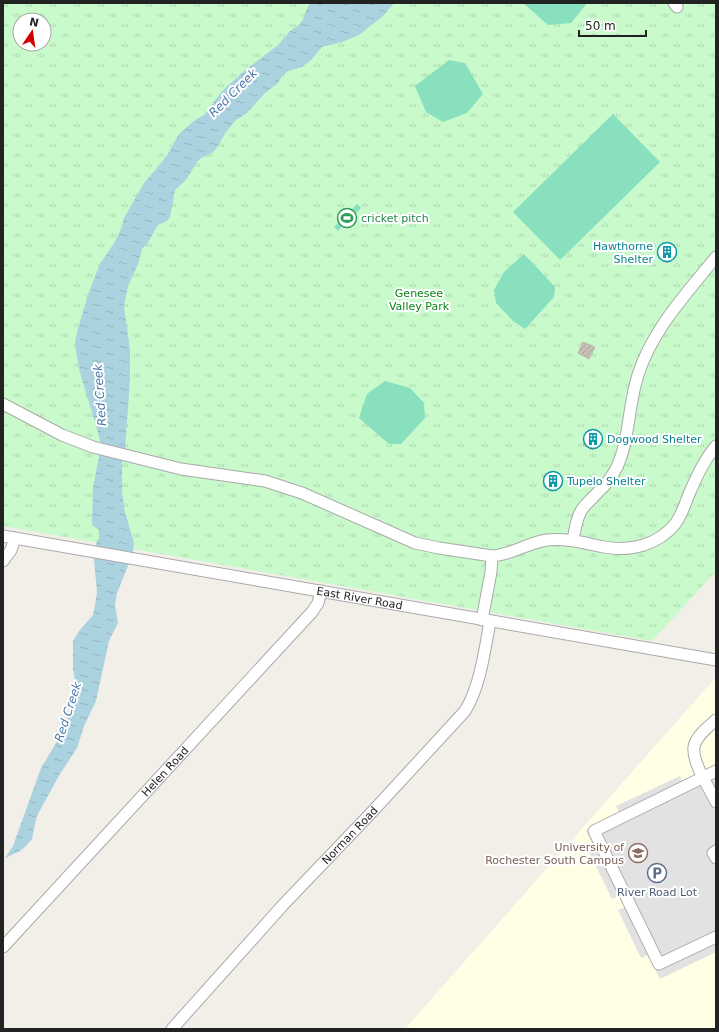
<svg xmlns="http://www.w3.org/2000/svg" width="719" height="1032" font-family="'DejaVu Sans',sans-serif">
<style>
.education{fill:#ffffe5}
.park{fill:url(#park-tufts);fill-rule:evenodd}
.pitch{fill:#88e0be}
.parking{fill:#e2e2e2}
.water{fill:url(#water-ripples)}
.building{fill:url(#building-hatch);stroke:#c4b6ab}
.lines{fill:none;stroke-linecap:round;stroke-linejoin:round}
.minor-casing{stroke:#a9a9a9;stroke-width:13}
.minor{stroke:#fff;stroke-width:11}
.labels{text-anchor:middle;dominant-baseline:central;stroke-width:4;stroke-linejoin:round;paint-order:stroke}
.leisure-label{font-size:11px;fill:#27864d;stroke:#fff;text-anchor:start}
.culture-label{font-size:11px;fill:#0d838f;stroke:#fff;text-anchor:start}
.park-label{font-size:11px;fill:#0c8416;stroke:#fff}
.street-label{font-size:11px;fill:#222;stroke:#fff}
.education-label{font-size:11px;fill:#785e54;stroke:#fff;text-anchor:end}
.service-label{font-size:11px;fill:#4e5e75;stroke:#fff}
.water-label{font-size:12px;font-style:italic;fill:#4a7aab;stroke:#fff}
</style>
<defs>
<pattern id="park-tufts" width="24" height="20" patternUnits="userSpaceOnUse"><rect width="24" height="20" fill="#c8facc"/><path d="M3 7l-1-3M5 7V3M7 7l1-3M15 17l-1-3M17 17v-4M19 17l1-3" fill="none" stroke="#acd6af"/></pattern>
<pattern id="water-ripples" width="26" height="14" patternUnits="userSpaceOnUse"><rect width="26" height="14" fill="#aad3df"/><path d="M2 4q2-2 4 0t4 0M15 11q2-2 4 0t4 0" fill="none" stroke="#92b5bf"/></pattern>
<pattern id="building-hatch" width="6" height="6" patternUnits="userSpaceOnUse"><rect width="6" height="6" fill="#c7bfb8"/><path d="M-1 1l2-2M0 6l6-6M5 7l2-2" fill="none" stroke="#aba49e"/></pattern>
</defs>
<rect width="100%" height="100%" fill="#f2efe9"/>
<!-- education -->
<polygon class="education" points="716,677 716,1029 405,1029"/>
<!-- park -->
<path class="park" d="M3,3H716V571L652,641L3,526ZM20,20H44V44H20Z"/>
<!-- pitch -->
<g class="pitch">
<polygon points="523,3 587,3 571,23 548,25"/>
<polygon points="449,60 465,63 483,94 467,113 443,122 426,112 415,86"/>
<polygon points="613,114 660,162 560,260 513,212"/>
<polygon points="357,204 361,208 338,231 334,227"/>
<polygon points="524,254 555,287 554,297 525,329 513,321 496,303 494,290 504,272"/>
<polygon points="385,381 410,388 424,403 425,418 401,444 389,444 359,418 367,394"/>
</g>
<!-- parking -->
<polygon class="parking" points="709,768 716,782 716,952 660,979 648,955 641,958 618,910 625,907 619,896 612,899 588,850 594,847 586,831 620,814 616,806 680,776 682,781"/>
<!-- water -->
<polygon class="water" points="310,3 394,3 383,16 359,35 342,42 322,47 311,60 302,67 288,71 282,76 278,83 265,93 247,113 236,120 226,132 216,149 212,153 201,158 197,162 186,180 175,190 170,217 167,221 158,225 147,244 142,249 138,264 128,286 124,306 130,349 130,379 125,450 122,464 122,491 124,508 134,543 132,556 117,593 115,605 118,623 109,641 96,701 84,726 77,748 60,774 39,812 36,819 32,839 27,845 20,851 5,858 13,846 41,768 55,745 66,721 74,690 75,680 73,669 73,641 79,631 93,615 95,605 97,592 94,560 97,540 99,539 99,530 92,525 93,487 98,462 101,445 99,436 79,369 76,351 75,342 78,328 89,292 100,264 114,243 121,229 124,218 144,183 166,157 179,134 195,120 204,115 223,90 243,72 278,45 290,31 299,25 304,18 306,11"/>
<!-- building -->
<g class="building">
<polygon points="667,242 677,250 667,263 657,255"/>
<polygon points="583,342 595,347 589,359 578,353"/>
<polygon points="592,429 602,434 593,450 583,445"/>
<polygon points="544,475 562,476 561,487 544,487"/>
</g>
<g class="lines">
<!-- minor casing -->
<g class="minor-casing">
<g id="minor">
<polyline points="674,3 677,7"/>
<polyline points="3,404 62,435 93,447 181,469 265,481 302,493 415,543 439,548 492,556"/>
<path id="s1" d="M3,536L716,660"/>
<path d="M573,540C575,530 576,520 581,511C585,504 592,499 597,493C606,485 612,477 617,467C630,438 628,405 638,375C652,330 687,293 716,257"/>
<polyline points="3,561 11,550 15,538"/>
<path d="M482,620L491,572L492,556C511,555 527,543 547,540C567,538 584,543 604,547C630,552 658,545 675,524C682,515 685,504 689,494C697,476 704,460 716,446"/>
<path d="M716,720C708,727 696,736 694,747C692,763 709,787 716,802"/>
<polyline points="716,771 594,831 659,964 716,937"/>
<polyline points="716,851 713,853 716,858"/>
<path id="s2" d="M3,947L312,612L318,603L321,591"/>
<path id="s3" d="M172,1029L283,905L372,812L465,711C480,687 485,649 490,621"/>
</g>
</g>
<!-- minor -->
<use href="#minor" class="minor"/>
</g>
<!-- icons -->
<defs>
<g id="stadium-ring" transform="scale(1)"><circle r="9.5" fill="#fff" stroke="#2e9e5b" stroke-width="1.5"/><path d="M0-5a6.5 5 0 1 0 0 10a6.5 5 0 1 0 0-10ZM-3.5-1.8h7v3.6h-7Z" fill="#2e9e5b"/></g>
<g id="building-ring" transform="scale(1)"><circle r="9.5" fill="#fff" stroke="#0f9aa8" stroke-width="1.5"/><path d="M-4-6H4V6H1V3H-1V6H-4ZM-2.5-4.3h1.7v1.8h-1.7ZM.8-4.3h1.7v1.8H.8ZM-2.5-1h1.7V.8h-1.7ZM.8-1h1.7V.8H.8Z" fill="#0f9aa8"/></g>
<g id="university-ring" transform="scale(1)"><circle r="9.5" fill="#fff" stroke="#8d6e63" stroke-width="1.5"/><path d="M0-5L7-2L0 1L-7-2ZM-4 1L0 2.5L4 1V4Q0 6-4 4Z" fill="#8d6e63"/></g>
<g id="parking-ring" transform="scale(1)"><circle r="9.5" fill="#fff" stroke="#5c6f8a" stroke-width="1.5"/><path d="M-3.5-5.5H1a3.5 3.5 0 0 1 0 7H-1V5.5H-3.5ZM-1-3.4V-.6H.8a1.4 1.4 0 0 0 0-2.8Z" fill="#5c6f8a"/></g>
</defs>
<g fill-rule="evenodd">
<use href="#stadium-ring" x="347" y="218"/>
<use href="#building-ring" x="667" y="252"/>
<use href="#building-ring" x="593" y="439"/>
<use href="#building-ring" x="553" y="481"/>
<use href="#university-ring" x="638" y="853"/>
<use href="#parking-ring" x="657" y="873"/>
</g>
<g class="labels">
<!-- leisure labels -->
<g class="leisure-label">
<text x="361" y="218">cricket pitch</text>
</g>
<!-- culture labels -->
<g class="culture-label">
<text x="653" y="246" text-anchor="end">Hawthorne<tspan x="653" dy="13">Shelter</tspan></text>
<text x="607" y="439">Dogwood Shelter</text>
<text x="567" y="481">Tupelo Shelter</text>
</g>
<!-- park labels -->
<g class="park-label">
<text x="419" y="293">Genesee<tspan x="419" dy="13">Valley Park</tspan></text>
</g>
<!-- street labels -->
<g class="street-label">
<text stroke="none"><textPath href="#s1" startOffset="362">East River Road</textPath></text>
<text stroke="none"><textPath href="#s2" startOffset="239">Helen Road</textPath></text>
<text stroke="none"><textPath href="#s3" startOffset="263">Norman Road</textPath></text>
</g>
<!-- education labels -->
<g class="education-label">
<text x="624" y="847">University of<tspan x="624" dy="13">Rochester South Campus</tspan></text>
</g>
<!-- service labels -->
<g class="service-label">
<text x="657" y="892">River Road Lot</text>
</g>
<!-- water labels -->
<g class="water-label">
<text transform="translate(233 93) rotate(-45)">Red Creek</text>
<text transform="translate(100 395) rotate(-94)">Red Creek</text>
<text transform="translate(68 712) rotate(-72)">Red Creek</text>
</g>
</g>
<!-- border -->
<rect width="719" height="1032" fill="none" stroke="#222222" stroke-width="8"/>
<!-- north arrow -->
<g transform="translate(32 32) rotate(13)"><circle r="19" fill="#ffffff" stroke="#a7a7a7"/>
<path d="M0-3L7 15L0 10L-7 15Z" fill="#d40000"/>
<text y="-6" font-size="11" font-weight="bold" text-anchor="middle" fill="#222222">N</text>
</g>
<!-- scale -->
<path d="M579 30v6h67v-6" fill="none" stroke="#222222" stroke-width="2"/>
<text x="585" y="30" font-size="12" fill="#222222" stroke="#ffffff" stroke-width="3" paint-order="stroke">50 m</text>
</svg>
